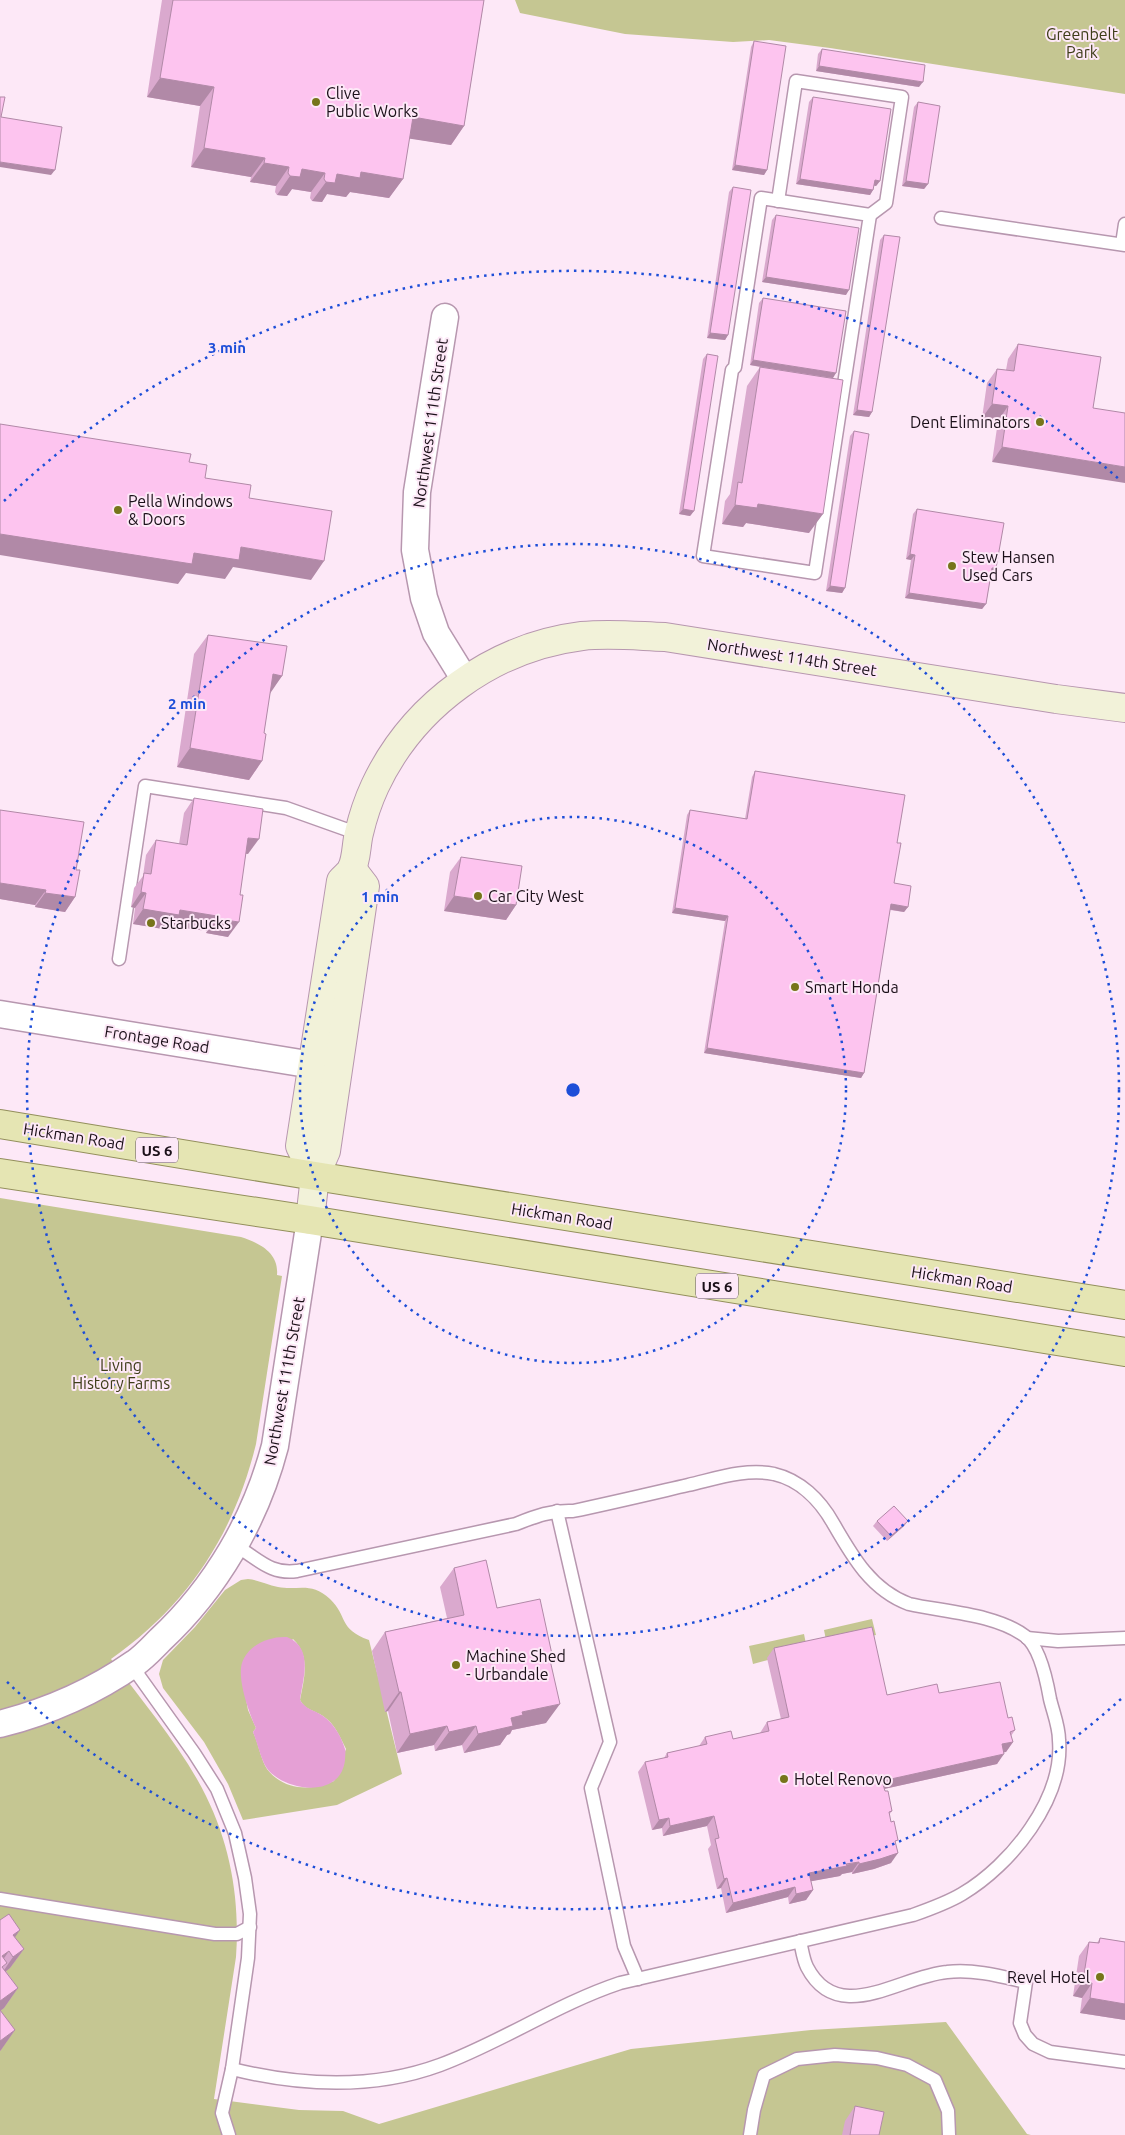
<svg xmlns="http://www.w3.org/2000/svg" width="1125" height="2135" font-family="Ubuntu,sans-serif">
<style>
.green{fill:#c5c692;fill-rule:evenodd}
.water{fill:#e5a0d5}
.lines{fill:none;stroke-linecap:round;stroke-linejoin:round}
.lane-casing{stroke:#b797af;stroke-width:15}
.street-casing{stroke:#b797af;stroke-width:29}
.secondary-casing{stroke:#b797af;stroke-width:30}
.primary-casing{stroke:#938f5c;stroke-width:30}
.lane{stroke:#fff;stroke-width:12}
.street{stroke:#fff;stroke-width:26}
.secondary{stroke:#f2f2d9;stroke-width:28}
.primary{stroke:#e5e5b3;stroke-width:28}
.wall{fill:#daa9ce}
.shaded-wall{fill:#b189a7}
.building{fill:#fdc4ef;stroke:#b189a7}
.ring{fill:none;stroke:#1d4ed8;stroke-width:2.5;stroke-dasharray:2.5 5}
.poi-dot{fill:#76751a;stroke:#fde8f7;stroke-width:2}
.labels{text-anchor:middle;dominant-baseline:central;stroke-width:4;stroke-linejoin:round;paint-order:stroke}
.shield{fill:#fde8f7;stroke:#5f515c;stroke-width:1}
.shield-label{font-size:15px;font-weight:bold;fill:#1b1019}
.park-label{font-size:16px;fill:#3e3d19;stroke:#fde8f7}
.poi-label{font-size:16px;fill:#1b1019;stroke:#fde8f7;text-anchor:start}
.street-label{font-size:16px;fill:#1b1019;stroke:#fde8f7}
.centre{fill:#1d4ed8;stroke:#fde8f7;stroke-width:2.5}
.ring-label{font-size:15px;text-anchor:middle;font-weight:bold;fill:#1d4ed8;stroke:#fde8f7;stroke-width:4;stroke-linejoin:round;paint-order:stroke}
</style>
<rect width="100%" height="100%" fill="#fde8f7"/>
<!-- green -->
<g class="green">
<polygon points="515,0 1125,0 1125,94 830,48 769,40 733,42 625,34 520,13"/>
<path d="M0,1198L241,1237C260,1243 279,1253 277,1275L282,1276L256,1444C234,1534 188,1605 111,1659C142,1701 183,1749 206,1796C231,1847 240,1901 236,1957L214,2099L299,2110L343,2111L379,2124L631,2049L811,2030L946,2022L1027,2134L1031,2135H0Z"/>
<path d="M248,1579C259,1580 267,1585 278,1587C298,1591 311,1581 330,1599C348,1616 338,1629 369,1640L402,1774L337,1805L243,1820L228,1784L204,1742L163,1688L159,1674L163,1660L195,1627L225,1590L241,1580ZM293,1639C311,1656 304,1679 300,1700C305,1710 314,1710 323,1716C335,1724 340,1737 346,1749L334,1781C312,1791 284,1791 267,1769C261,1760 258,1742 253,1732L256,1728L248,1710L245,1693Z"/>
<polygon points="872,1619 876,1635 827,1645 824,1630"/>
<polygon points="804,1634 807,1649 768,1658 768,1660 753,1664 749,1646"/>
</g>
<!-- water -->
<path class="water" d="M287,1637C314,1648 303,1678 300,1700C305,1708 310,1709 318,1713C331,1719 341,1735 345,1749C346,1752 345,1756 345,1760C341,1798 289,1792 269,1771C261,1762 258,1744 253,1732L256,1728C249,1713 237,1679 242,1663C248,1645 269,1636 287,1637Z"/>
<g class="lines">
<!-- lane casing -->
<g class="lane-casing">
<g id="lane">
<polygon points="761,198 870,215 815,573 703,556 732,370 735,367"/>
<polyline points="778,201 796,81 902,97 886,203 870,215"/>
<polyline points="941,218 1125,245"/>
<polyline points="1122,244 1125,224"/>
<polyline points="119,959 145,786 286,808 359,834"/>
<polyline points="557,1511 610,1742 591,1788 624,1946 638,1979"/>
<polyline points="1027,1638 1058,1641 1125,1638"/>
<polyline points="136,1662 139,1676 194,1753 217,1789 235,1833 245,1878 250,1914 248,1958 232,2069 222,2113 229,2135"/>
<polyline points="0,1899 215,1934 237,1934 250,1927"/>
<path d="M800,1941C802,1949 803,1959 807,1967C838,2027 900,1976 947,1972C974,1969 1000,1976 1026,1982L1020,2023L1025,2035L1033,2044L1050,2052L1125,2062"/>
<path d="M232,2069C301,2086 372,2090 440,2065C502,2042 557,2004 620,1983L913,1915C930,1909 947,1903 962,1894C1011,1865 1064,1799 1059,1740C1059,1726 1053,1712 1050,1699C1047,1682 1040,1647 1025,1636C995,1614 945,1612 909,1604C871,1590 852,1556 833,1523C820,1500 800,1480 774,1474C745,1468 715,1479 688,1485C649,1494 611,1503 573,1511C552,1510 536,1516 516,1524L297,1571C269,1575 257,1557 234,1545"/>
<polyline points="750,2135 754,2110 764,2075 797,2059 835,2055 877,2058 907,2065 935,2080 948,2111 949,2135"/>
</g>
</g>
<!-- street casing -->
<g class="street-casing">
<g id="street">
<polyline points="445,317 417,492 415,550 424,598 436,633 465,680"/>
<polyline points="0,1014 313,1065"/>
<path d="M0,1724C47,1712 95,1691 135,1663C144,1657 152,1648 160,1640C216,1588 256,1519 275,1446L310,1220"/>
</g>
</g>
<!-- secondary casing -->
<g class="secondary-casing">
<g id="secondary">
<path d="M315,1176L300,1146L341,881C344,877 349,874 351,870C357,860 356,844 359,833C363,816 368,801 375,786C413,705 493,647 582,636C610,633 637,636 665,637L1056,699L1125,708"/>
<polyline points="310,1220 315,1176 326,1151 365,886 352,869"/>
</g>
</g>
<!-- primary casing -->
<g class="primary-casing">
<g id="primary">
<polyline points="0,1124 315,1176 1125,1305"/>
<polyline points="0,1173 310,1220 1125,1352"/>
</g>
</g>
<!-- lane -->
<use href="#lane" class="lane"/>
<!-- street -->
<use href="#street" class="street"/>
<!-- secondary -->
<use href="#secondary" class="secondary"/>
<!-- primary -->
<use href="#primary" class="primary"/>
</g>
<!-- wall -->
<g class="wall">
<polygon points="162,0 484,0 464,126 451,145 409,138 403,179 389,198 350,192 346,197 327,194 322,202 312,201 310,198 311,192 292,189 287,196 277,195 275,192 276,186 250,182 251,177 191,167 200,106 147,97"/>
<polygon points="754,41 767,170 764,175 732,170 751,47"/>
<polygon points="822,49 919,87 816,71 818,54"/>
<polygon points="813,97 880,181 876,186 874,185 873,190 870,195 796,184 809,102"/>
<polygon points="918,102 928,184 924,189 902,186 914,107"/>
<polygon points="733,187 728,335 725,340 707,338 729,192"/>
<polygon points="776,215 846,295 762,282 772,220"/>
<polygon points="884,235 872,412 869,417 853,415 880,240"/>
<polygon points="763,298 833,378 809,533 746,523 743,527 722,524 725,501 730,494 747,386 760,367 750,365 759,303"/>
<polygon points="1018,344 1101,357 992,462 998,421 982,418 987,383 997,369 1006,370 1008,359"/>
<polygon points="707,354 694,511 690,516 679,514 703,359"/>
<polygon points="854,431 845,588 842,593 826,591 850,436"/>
<polygon points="917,509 996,568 993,574 991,573 986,604 982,609 905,598 911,560 906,559 913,514"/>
<polygon points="208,635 282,676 270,692 264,733 262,761 249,780 177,767 194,654"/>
<polygon points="755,771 897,843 894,883 908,907 904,912 890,910 864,1073 861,1078 704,1053 725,921 672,913 687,815 690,810 745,819 752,777"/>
<polygon points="194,798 248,854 246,854 228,937 206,933 207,931 171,926 169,930 133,924 135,908 131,907 134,888 143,876 146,855 156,840 179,844 184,813"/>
<polygon points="0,810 76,870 75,897 65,912 35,907 35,905 0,899"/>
<polygon points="461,857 516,905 506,920 444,911 450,872"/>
<polygon points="877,1521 904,1526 887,1541 873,1526"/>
<polygon points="454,1568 553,1659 551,1662 546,1723 512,1730 510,1734 507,1735 500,1745 464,1753 462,1745 435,1751 434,1745 397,1753 388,1711 385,1712 372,1651 385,1632 447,1618 440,1587"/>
<polygon points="774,1648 887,1695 939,1693 1008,1718 1015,1730 1011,1736 1013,1742 1006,1752 1004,1752 997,1764 884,1789 892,1811 889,1815 896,1843 891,1863 874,1869 852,1874 852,1872 842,1874 840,1876 811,1881 813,1890 806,1900 789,1904 788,1897 726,1913 721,1888 717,1889 708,1849 711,1845 707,1826 663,1836 662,1828 652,1830 638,1772 645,1762 664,1758 667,1753 699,1746 705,1737 733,1739 760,1733 767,1722 781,1719 767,1658"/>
<polygon points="0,1920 15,1937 24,1949 10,1968 6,1971 18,1988 4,2008 0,2011 15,2030 0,2051"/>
<polygon points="1100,1938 1125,1942 1125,2020 1080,2013 1082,1998 1073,1996 1079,1956 1089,1942 1097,1943"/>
<polygon points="855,2106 879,2135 842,2135 845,2121"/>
</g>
<!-- shaded-wall -->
<g class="shaded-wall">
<polygon points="819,66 923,82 919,87 816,71"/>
<polygon points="160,78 214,87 200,106 147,97"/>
<polygon points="413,117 464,126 451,145 399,137"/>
<polygon points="204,148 265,158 251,177 191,167"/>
<polygon points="0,162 55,170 51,175 0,167"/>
<polygon points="264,163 289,167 276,186 250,182"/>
<polygon points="735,165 767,170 764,175 732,170"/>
<polygon points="302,169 325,173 311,192 292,189 287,196 277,195 290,176"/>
<polygon points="361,172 403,179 389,198 350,192 346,197 327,194 322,202 312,201 326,182 337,174"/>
<polygon points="800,179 873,190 870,195 796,184"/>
<polygon points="875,180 880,181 876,186 871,185"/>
<polygon points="906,181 928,184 924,189 902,186"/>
<polygon points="766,277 849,290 846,295 762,282"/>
<polygon points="710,333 728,335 725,340 707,338"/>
<polygon points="753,360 836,373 833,378 750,365"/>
<polygon points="992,404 1008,406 998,421 982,418"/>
<polygon points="857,410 872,412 869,417 853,415"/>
<polygon points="1002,447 1125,467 1125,483 992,462"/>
<polygon points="758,504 823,514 809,533 746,523 743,527 722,524 735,505"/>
<polygon points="683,509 694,511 690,516 679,514"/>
<polygon points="0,534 194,553 241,547 324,561 311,580 233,567 225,579 186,573 178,584 0,555"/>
<polygon points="910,554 915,555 911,560 906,559"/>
<polygon points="992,568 996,568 993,574 988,573"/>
<polygon points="830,586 845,588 842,593 826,591"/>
<polygon points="909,593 986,604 982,609 905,598"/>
<polygon points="273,674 282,676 269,695"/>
<polygon points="190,748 262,761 249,780 177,767"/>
<polygon points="248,838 259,839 248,854 238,852"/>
<polygon points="0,883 46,890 35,905 0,899"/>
<polygon points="141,892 146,893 135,908 131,907"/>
<polygon points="45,893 75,897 65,912 35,907"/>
<polygon points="454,896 516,905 506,920 444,911"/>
<polygon points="891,904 908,907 904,912 887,909"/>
<polygon points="675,908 728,916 725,921 672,913"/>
<polygon points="143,909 180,910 217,916 207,931 171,926 169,930 133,924"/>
<polygon points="217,919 239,922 228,937 206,933"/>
<polygon points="707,1048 864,1073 861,1078 704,1053"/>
<polygon points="908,1521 904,1526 887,1541 891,1536"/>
<polygon points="399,1692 401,1692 388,1711 385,1712"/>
<polygon points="560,1704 546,1723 512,1730 510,1734 507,1735 500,1745 464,1753 478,1734 522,1712"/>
<polygon points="447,1726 434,1745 397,1753 410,1734"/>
<polygon points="476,1726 462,1745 435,1751 449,1732"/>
<polygon points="1013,1742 1006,1752 995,1754 1002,1744"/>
<polygon points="1004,1754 997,1764 875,1791 882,1781"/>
<polygon points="714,1816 707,1826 663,1836 670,1826"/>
<polygon points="669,1818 662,1828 652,1830 659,1820"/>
<polygon points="898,1853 891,1863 874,1869 852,1874 859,1864"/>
<polygon points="859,1862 852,1872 842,1874 840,1876 802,1883 809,1873"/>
<polygon points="727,1878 721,1888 717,1889 724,1879"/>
<polygon points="795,1887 788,1897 726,1913 733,1903"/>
<polygon points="813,1890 806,1900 789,1904 796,1894"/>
<polygon points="20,1930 7,1949 13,1935"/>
<polygon points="24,1949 10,1968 0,1976 13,1957"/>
<polygon points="9,1951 0,1964 2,1956"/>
<polygon points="1083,1981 1092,1983 1082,1998 1073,1996"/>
<polygon points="18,1988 4,2008 0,2011 0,2001"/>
<polygon points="1090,1998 1125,2004 1125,2020 1080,2013"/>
<polygon points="15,2030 1,2050 0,2051 0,2041"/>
</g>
<!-- building -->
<g class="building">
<polygon points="173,0 484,0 464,126 413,117 403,179 361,172 360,178 337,174 335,183 326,182 324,179 325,173 302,169 300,177 290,176 288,173 289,167 264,163 265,158 204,148 214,87 160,78"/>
<polygon points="754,41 786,46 767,170 735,165"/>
<polygon points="822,49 925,65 923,82 819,66"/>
<polygon points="0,97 5,97 1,117 62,127 55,170 0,162"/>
<polygon points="813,97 891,109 880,181 875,180 873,190 800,179"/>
<polygon points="918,102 940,106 928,184 906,181"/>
<polygon points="733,187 751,190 728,335 710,333"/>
<polygon points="776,215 859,228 849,290 766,277"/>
<polygon points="884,235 900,237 872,412 857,410"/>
<polygon points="763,298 846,311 836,373 753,360"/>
<polygon points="1018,344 1101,357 1093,408 1125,413 1125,467 1002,447 1008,406 992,404 997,369 1014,371"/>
<polygon points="707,354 718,356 694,511 683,509"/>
<polygon points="760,367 843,380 823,514 758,504 757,508 735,505 738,482 742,483"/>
<polygon points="0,424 191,454 189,462 207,465 205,478 251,485 249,498 332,511 324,561 241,547 239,560 194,553 192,564 0,534"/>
<polygon points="854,431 869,434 845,588 830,586"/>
<polygon points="917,509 1004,523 996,568 992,568 986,604 909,593 915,555 910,554"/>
<polygon points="208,635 287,646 282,676 273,674 264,733 266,734 262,761 190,748"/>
<polygon points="755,771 905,795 897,843 901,843 894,883 911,886 908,907 891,904 864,1073 707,1048 728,916 675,908 690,810 747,819"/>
<polygon points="194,798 263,809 259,839 248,838 240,895 243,895 239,922 217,919 217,916 180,910 179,915 143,909 146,893 141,892 144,873 151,874 156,840 187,845"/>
<polygon points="0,810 84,822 76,870 80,870 75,897 45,893 46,890 0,883"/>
<polygon points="461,857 522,866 516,905 454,896"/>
<polygon points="894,1506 908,1521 891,1536 877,1521"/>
<polygon points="486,1560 497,1608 540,1599 553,1659 550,1660 560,1704 522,1712 523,1715 511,1718 513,1726 478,1734 476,1726 449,1732 447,1726 410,1734 401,1692 399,1692 385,1632 464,1615 454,1568"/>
<polygon points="872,1627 887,1695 937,1684 939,1693 1000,1682 1008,1718 1012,1717 1015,1730 1010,1732 1013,1742 1002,1744 1004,1754 882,1781 885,1791 888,1791 892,1811 889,1812 891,1822 894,1821 898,1840 895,1841 898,1853 880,1859 859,1864 859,1862 846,1864 847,1866 809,1873 813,1890 796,1894 795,1887 733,1903 727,1878 724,1879 715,1839 719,1838 714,1816 670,1826 669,1818 659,1820 645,1762 668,1757 667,1753 707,1744 705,1737 731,1731 733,1739 769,1731 767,1722 789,1717 774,1648"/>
<polygon points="9,1914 20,1930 13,1935 24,1949 13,1957 9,1951 2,1956 7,1963 2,1967 18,1988 0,2001 0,1920"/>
<polygon points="1100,1938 1125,1942 1125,2004 1090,1998 1092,1983 1083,1981 1089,1942 1099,1943"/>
<polygon points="0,2010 15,2030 0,2041"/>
<polygon points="855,2106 884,2112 879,2135 850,2135"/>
</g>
<!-- distance rings -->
<g class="ring">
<circle cx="573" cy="1090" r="273"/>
<circle cx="573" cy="1090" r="546"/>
<path d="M1121 1699A819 819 0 0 1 4 1679M4 501A819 819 0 0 1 1121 481"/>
</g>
<!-- markers -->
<g class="poi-dot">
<circle cx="316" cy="102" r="5"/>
<circle cx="1040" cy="422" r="5"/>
<circle cx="118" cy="510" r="5"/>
<circle cx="952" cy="566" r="5"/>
<circle cx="478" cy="896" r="5"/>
<circle cx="151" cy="923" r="5"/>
<circle cx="795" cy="987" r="5"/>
<circle cx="456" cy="1665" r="5"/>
<circle cx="784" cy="1779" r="5"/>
<circle cx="1100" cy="1977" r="5"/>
</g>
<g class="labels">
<!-- shield labels -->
<g class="shield">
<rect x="136" y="1137.5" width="42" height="25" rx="4"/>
<rect x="696" y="1273.5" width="42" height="25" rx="4"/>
</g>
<g class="shield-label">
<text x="157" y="1150">US 6</text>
<text x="717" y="1286">US 6</text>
</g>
<!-- park labels -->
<g class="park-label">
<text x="1082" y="34">Greenbelt<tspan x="1082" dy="18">Park</tspan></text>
<text x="121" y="1365">Living<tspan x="121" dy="18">History Farms</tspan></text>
</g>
<!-- poi labels -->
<g class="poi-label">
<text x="326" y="93">Clive<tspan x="326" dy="18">Public Works</tspan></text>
<text x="1030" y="422" text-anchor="end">Dent Eliminators</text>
<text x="128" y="501">Pella Windows<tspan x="128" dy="18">&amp; Doors</tspan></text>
<text x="962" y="557">Stew Hansen<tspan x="962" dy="18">Used Cars</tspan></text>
<text x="488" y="896">Car City West</text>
<text x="161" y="923">Starbucks</text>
<text x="805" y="987">Smart Honda</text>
<text x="466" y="1656">Machine Shed<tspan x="466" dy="18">- Urbandale</tspan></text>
<text x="794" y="1779">Hotel Renovo</text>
<text x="1090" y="1977" text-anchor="end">Revel Hotel</text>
</g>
<!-- street labels -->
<g class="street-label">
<text transform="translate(430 423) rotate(-82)">Northwest 111th Street</text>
<text transform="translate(792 657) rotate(9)">Northwest 114th Street</text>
<text transform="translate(157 1039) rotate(9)">Frontage Road</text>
<text transform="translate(74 1136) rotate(9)">Hickman Road</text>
<text transform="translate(562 1216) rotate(9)">Hickman Road</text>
<text transform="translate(962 1279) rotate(9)">Hickman Road</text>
<text transform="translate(284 1381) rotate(-80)">Northwest 111th Street</text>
</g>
</g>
<circle cx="573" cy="1090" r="8" class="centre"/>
<g class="ring-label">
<text x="227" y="353">3 min</text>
<text x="187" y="709">2 min</text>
<text x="380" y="902">1 min</text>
</g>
</svg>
